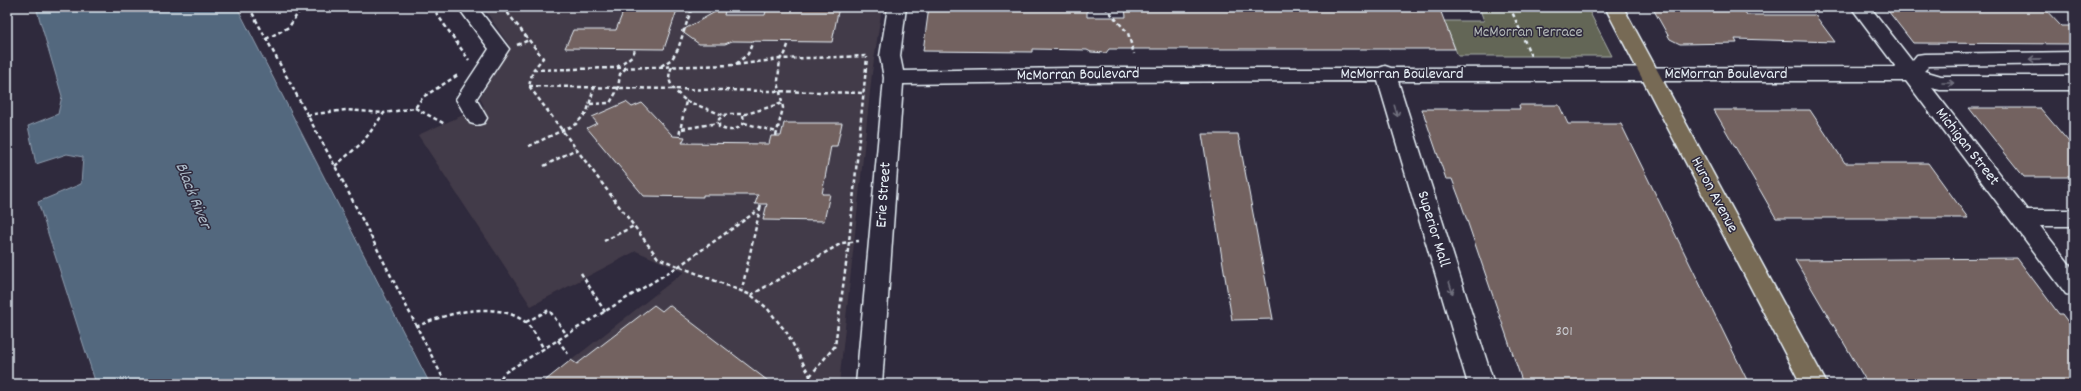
<svg xmlns="http://www.w3.org/2000/svg" width="2081" height="391" font-family="Dekko,sans-serif">
<style>
.built{fill:#433b48}
.green{fill:#646657;stroke:#a6aca8}
.water{fill:#53677e;stroke:#8f9eaf}
.building{fill:#736260;stroke:#e8f1f8}
.lines{fill:none;stroke-linecap:round;stroke-linejoin:round}
.minor-casing{stroke:#e8f1f8;stroke-width:3}
.major-casing{stroke:#e8f1f8;stroke-width:3}
.path{stroke:#e8f1f8;stroke-width:2.5;stroke-dasharray:4 3;stroke-linecap:butt}
.minor{fill:#2f2a3d;fill-rule:evenodd}
.major{fill:#776a54;fill-rule:evenodd}
.oneway{stroke:#70707e}
.labels{text-anchor:middle;dominant-baseline:central;stroke-width:3;stroke-linejoin:round;paint-order:stroke}
.number-label{font-size:14px;fill:#cbcdd2}
.park-label{font-size:16px;fill:#b3b9b8;stroke:#2f2a3d}
.street-label{font-size:16px;fill:#e8f1f8;stroke:#2f2a3d}
.water-label{font-size:17px;font-style:italic;fill:#acbac7;stroke:#2f2a3d}
</style>
<rect width="100%" height="100%" fill="#2f2a3d"/>
<filter id="ink" filterUnits="userSpaceOnUse"><feTurbulence type="fractalNoise" baseFrequency=".025" numOctaves="2"/><feDisplacementMap in="SourceGraphic" scale="8" xChannelSelector="R" yChannelSelector="G"/><feConvolveMatrix kernelMatrix="1 2 1 2 8 2 1 2 1" color-interpolation-filters="sRGB"/></filter>
<g filter="url(#ink)">
<!-- built -->
<polygon class="built" points="483,7 882,7 872,73 839,384 541,384 684,272 636,251 531,306 418,135 484,106 480,98 509,45"/>
<!-- green -->
<polygon class="green" points="1479,7 1587,7 1612,56 1458,56 1444,21 1484,21"/>
<!-- water -->
<polygon class="water" points="36,7 237,7 430,384 96,384 38,202 81,184 83,157 67,154 36,164 28,126 58,114 62,96"/>
<!-- building -->
<g class="building">
<polygon points="625,7 678,7 664,49 565,48 573,30 616,30"/>
<polygon points="724,7 726,7 724,15 765,15 767,7 839,7 832,42 732,41 725,44 699,44 681,31"/>
<polygon points="929,7 1087,7 1087,17 1126,17 1125,7 1439,7 1455,49 1109,49 1106,53 1091,52 1087,50 1032,49 1032,52 923,51"/>
<polygon points="1652,7 1742,7 1747,15 1815,15 1835,42 1735,39 1737,43 1680,44 1670,39"/>
<polygon points="1885,7 2043,7 2061,26 2074,26 2074,44 1913,43"/>
<polygon points="626,102 632,107 642,103 673,136 685,137 682,143 769,144 771,136 781,136 784,123 842,123 837,146 831,146 822,194 830,194 824,221 763,220 767,204 755,204 758,195 703,195 703,197 644,196 587,128 597,123 592,117"/>
<polygon points="1519,105 1559,105 1568,124 1621,124 1749,384 1523,384 1460,200 1452,179 1446,179 1422,109 1520,109"/>
<polygon points="1969,108 2040,108 2074,148 2074,177 2024,177"/>
<polygon points="1714,110 1810,110 1845,163 1928,163 1968,218 1776,218"/>
<polygon points="1202,134 1238,134 1273,319 1232,320"/>
<polygon points="2017,258 2059,314 2062,314 2074,330 2074,384 1868,384 1795,260"/>
<polygon points="654,305 662,311 669,305 772,384 541,384 571,360 577,364"/>
</g>
<g class="lines">
<!-- minor casing -->
<g class="minor-casing">
<g id="minor">
<polygon points="458,7 477,7 509,49 476,99 487,118 484,123 477,125 470,123 456,99 489,49"/>
<polygon points="888,7 906,7 900,56 903,71 1070,68 1379,68 1385,66 1391,68 1896,67 1851,7 1870,7 1912,61 1917,55 1924,54 2074,52 2074,64 1929,66 1924,71 1941,76 2074,76 2074,90 1940,90 1932,88 2027,210 2074,210 2074,226 2040,226 2074,270 2074,296 2066,294 1906,81 1398,81 1494,384 1468,384 1378,81 1070,82 903,84 882,384 856,384 884,78 880,56"/>
</g>
</g>
<!-- major casing -->
<g class="major-casing">
<polygon id="major" points="1605,7 1623,7 1827,384 1801,384"/>
</g>
<!-- path -->
<g class="path">
<polyline points="249,7 335,166 446,384"/>
<polyline points="432,7 469,60"/>
<polyline points="503,7 543,58 533,70 529,86 658,258 751,295 767,308 787,333 810,376 808,384"/>
<polyline points="1105,7 1128,33 1134,54"/>
<polyline points="1510,7 1531,56"/>
<polyline points="266,39 289,27 302,7"/>
<polyline points="517,45 529,40"/>
<polyline points="736,64 748,54 753,41"/>
<polyline points="661,66 672,59 678,49 692,7"/>
<polyline points="617,67 632,56 636,48"/>
<path d="M672,67C664,82 675,91 686,101L679,136"/>
<polyline points="533,70 735,65 780,59 867,56"/>
<polyline points="529,86 864,93"/>
<polyline points="686,101 723,115"/>
<polyline points="590,104 610,103 618,89 620,74 626,68"/>
<polyline points="415,108 445,124"/>
<polyline points="307,115 346,110 384,113"/>
<path d="M743,115L744,123C736,131 729,132 719,127V119L727,114H746L783,103"/>
<polyline points="744,123 777,132"/>
<polyline points="682,129 718,123"/>
<polyline points="776,136 783,108 778,81 780,59 785,54 789,42"/>
<polyline points="529,146 576,124 587,112 594,88"/>
<polyline points="335,166 363,142 384,113 415,108 423,97 458,75"/>
<polyline points="544,166 576,149"/>
<polyline points="760,209 761,204"/>
<polyline points="604,241 634,226"/>
<polyline points="581,273 605,312"/>
<polyline points="751,295 842,243 859,241"/>
<polyline points="526,322 549,310 567,335"/>
<path d="M416,327C446,313 494,300 524,321C533,328 538,340 544,349"/>
<polyline points="558,340 568,354"/>
<polyline points="810,376 835,346 849,242 867,57"/>
<polyline points="497,384 504,373 679,266 760,209 742,289"/>
</g>
<!-- minor -->
<use href="#minor" class="minor"/>
<!-- major -->
<use href="#major" class="major"/>
</g>
<!-- one-way arrows -->
<defs><path id="oneway-shaft" d="M-6 0H5M1.5-3L5.5 0L1.5 3" fill="none" stroke-width="1.6" stroke-linecap="round" stroke-linejoin="round"/></defs>
<g class="oneway">
<use href="#oneway-shaft" transform="translate(2035 59) rotate(179)"/>
<use href="#oneway-shaft" transform="translate(1948 83)"/>
<use href="#oneway-shaft" transform="translate(1396 111) rotate(73)"/>
<use href="#oneway-shaft" transform="translate(1451 288) rotate(73)"/>
</g>
</g>
<g class="labels">
<!-- number labels -->
<g class="number-label">
<text x="1564" y="332">301</text>
</g>
<!-- park labels -->
<g class="park-label">
<text x="1528" y="32">McMorran Terrace</text>
</g>
<!-- street labels -->
<g class="street-label">
<text x="1402" y="74">McMorran Boulevard</text>
<text x="1726" y="74">McMorran Boulevard</text>
<text transform="translate(1078 75) rotate(-1)">McMorran Boulevard</text>
<text transform="translate(1967 147) rotate(52)">Michigan Street</text>
<text transform="translate(884 195) rotate(-86)">Erie Street</text>
<text transform="translate(1714 195) rotate(62)">Huron Avenue</text>
<text transform="translate(1433 229) rotate(73)">Superior Mall</text>
</g>
<!-- water labels -->
<g class="water-label">
<text transform="translate(192 196) rotate(68)">Black River</text>
</g>
</g>
<!-- margin -->
<rect width="2081" height="391" fill="none" stroke="#2f2a3d" stroke-width="24"/>
<rect x="12" y="12" width="2057" height="367" fill="none" stroke="#e8f1f8" stroke-width="1.5" filter="url(#ink)"/>
</svg>
